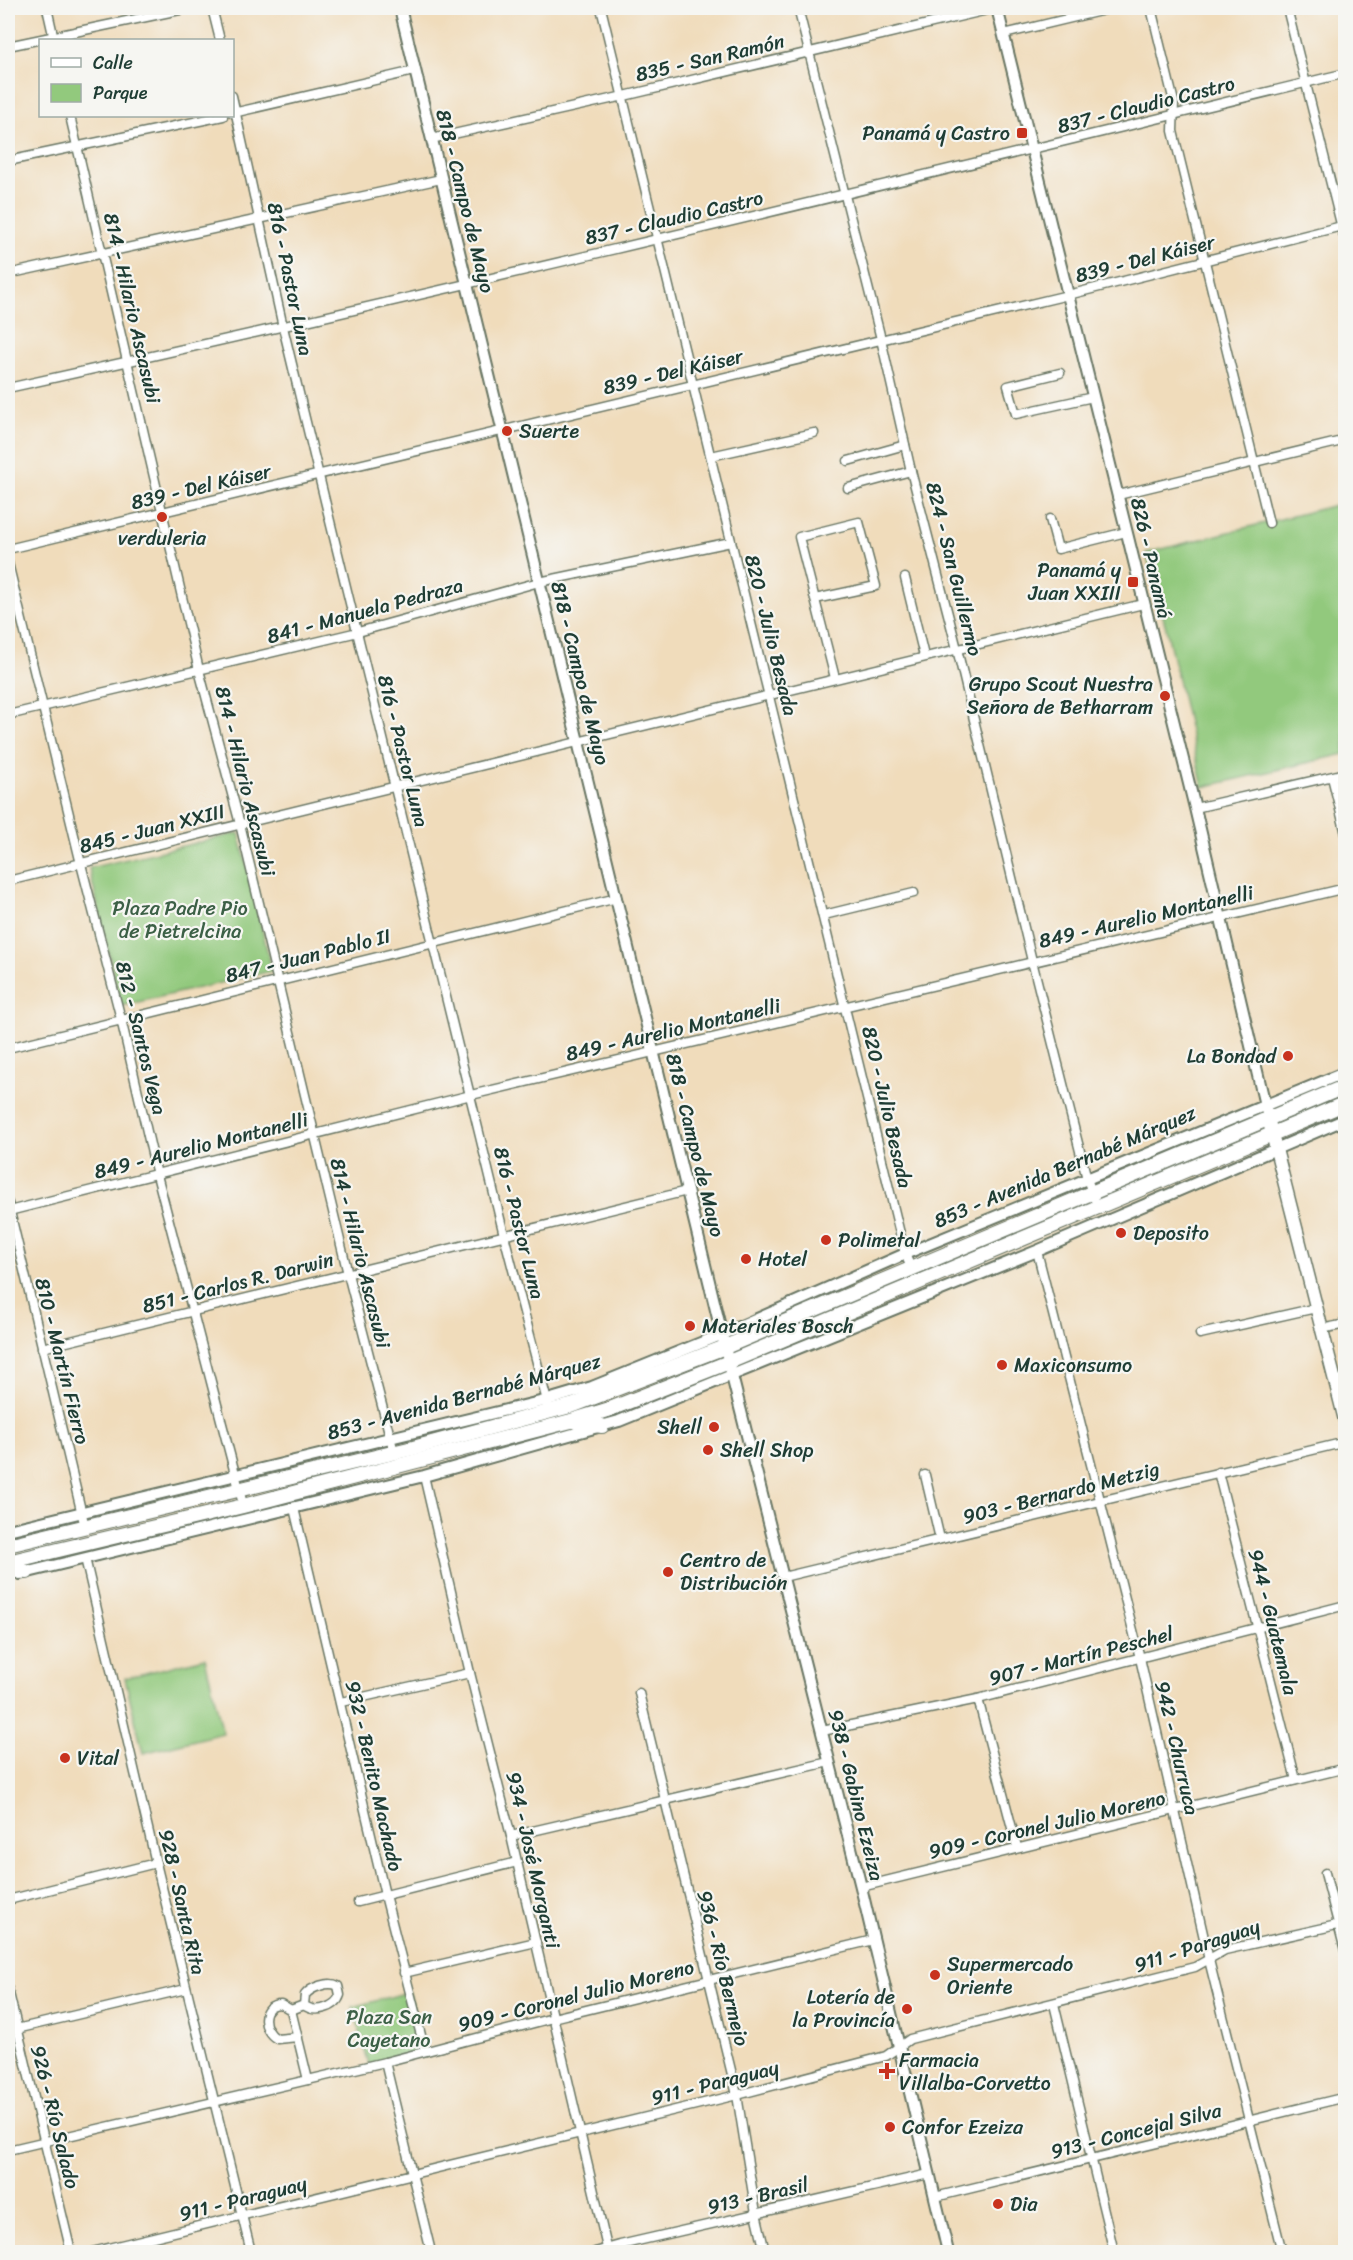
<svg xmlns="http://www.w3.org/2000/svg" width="1353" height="2260" font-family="Sriracha,sans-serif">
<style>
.green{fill:#92c97d;stroke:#588358;stroke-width:1.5}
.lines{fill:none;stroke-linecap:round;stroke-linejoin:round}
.minor-casing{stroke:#687563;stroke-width:11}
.tertiary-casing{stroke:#687563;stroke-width:14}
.secondary-casing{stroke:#687563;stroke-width:15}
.primary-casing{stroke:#687563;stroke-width:16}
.minor{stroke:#fff;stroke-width:8}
.tertiary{stroke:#fff;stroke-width:10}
.secondary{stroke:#fff;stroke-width:12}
.primary{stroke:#fff;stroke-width:14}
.poi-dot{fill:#c8321e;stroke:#f6f6f2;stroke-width:2}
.labels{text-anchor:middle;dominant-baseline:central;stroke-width:4.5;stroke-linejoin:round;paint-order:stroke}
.street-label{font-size:20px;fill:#1f3d34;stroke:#f6f6f2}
.poi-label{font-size:20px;fill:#1f3d34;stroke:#f6f6f2;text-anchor:start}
.park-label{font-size:20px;fill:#3c6046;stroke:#f6f6f2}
</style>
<rect width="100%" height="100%" fill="#f6f6f2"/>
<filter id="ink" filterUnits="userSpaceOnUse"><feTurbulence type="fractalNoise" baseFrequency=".0167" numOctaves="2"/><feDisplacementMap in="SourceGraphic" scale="12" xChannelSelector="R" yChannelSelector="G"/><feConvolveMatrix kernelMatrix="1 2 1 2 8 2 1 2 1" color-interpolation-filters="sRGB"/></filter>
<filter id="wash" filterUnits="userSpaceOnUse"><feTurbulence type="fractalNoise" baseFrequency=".008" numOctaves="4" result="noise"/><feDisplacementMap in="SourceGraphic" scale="24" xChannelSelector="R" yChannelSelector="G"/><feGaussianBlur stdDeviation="1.35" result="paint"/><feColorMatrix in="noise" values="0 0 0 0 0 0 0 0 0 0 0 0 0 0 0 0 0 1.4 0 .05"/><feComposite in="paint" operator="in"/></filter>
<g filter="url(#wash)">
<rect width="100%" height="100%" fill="#f0dcbb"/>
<!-- green -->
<g class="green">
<polygon points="1336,505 1346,535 1345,754 1203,787 1166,628 1146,553"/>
<polygon points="239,833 272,971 121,1006 89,868"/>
<polygon points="205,1658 223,1733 143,1753 125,1678"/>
<polygon points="409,1992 425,2051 369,2065 353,2007"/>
</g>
</g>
<g filter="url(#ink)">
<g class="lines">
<!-- minor casing -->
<g class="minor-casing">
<g id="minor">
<polyline points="47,8 54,39"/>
<polyline points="212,8 220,40"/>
<polyline points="601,8 905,1254 912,1270"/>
<polyline points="798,8 881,339 911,471 957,649 1032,961 1087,1179 1098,1208"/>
<polyline points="1151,8 1174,102 1173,131 1269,523"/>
<polyline points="1287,8 1346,244"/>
<polyline points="1004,34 1113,8"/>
<polyline points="8,46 189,8"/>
<polyline points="232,96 283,327 319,476 504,1235 548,1405"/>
<polyline points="233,113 414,71"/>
<polyline points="70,116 199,670 240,824 348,1274 394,1452"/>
<polyline points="431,139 624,96 996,8"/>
<polyline points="8,161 223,116"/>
<polyline points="8,274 441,179"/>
<polyline points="1060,373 1008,386 1016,414 1093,397"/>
<path d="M8,388C455,290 900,181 1346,73"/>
<polyline points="711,456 814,433"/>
<polyline points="848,461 905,445"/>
<polyline points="848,488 911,471"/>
<polyline points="1118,495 1346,440"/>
<polyline points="1050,519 1058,549 1126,532"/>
<polyline points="8,549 1068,295 1346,225"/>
<polyline points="8,563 81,864 121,1019 157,1175 244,1508"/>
<polyline points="905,578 924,656"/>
<polyline points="815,599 876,586 859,522 799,537 835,678"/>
<polyline points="8,715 358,632 539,582 731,542"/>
<polyline points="1332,777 1346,834"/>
<polyline points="1195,808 1346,773"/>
<polyline points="8,881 1143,604"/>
<polyline points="824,915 914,893"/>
<polyline points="8,1048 617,898"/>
<polyline points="8,1203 85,1527"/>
<polyline points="9,1211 471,1095 1346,888"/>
<polyline points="1037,1251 1140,1658 1209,1960 1282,2252"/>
<polyline points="1321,1329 1346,1324"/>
<polyline points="1200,1334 1316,1308"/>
<polyline points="42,1348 687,1191"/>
<polyline points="1218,1472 1296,1780"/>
<polyline points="925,1475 940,1539"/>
<polyline points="424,1476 470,1673 511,1836 608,2252"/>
<polyline points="294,1508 385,1895 425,2051"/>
<polyline points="85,1558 156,1863 251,2252"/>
<polyline points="783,1577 1346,1442"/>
<polyline points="639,1693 737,2095 756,2213 765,2252"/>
<polyline points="978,1699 1017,1847"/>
<polyline points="341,1702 470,1673"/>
<polyline points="822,1731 978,1699 1346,1605"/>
<polyline points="511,1836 829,1762"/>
<polyline points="1325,1873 1346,1954"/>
<polyline points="861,1887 1346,1768"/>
<polyline points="8,1900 156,1863"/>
<polyline points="358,1902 517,1862"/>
<polyline points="404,1973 536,1942"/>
<polyline points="8,1989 71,2252"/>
<polyline points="1054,2004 1114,2252"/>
<path d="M291,2010L304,2005C314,2014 336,2008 340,1995L338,1986C329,1981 311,1987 305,1995L304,2005"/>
<polyline points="8,2031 186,1989"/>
<path d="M298,2037L277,2039C261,2030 260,2004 281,2004L291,2010L308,2080"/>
<polyline points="385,2062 431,2252"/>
<polyline points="8,2150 385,2062 553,2018 873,1940"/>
<polyline points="935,2197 1346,2097"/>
<polyline points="92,2252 737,2095 886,2056 910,2039 1195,1967 1225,1950 1337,1925"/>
<polyline points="595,2252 620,2245 929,2174"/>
</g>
</g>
<!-- tertiary casing -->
<g class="tertiary-casing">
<g id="tertiary">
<polyline points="400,8 732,1376 861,1887 948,2252"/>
<polyline points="997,8 1195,808 1268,1118"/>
<polyline points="8,1530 548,1400 592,1387 723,1334 905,1254 1346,1072"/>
<polyline points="20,1574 424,1476 619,1421 1037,1251 1346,1119"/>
</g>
</g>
<!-- secondary casing -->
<g class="secondary-casing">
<polyline id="secondary" points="1268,1118 1346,1424"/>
</g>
<!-- primary casing -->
<g class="primary-casing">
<g id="primary">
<polyline points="576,1422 602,1426"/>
<polyline points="8,1545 413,1448 574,1405 725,1347 1346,1086"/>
<polyline points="8,1562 243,1506 571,1421 610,1409 729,1362 1346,1103"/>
<polyline points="8,1570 27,1572"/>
</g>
</g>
<!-- minor -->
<use href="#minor" class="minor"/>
<!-- tertiary -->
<use href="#tertiary" class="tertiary"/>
<!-- secondary -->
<use href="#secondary" class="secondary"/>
<!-- primary -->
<use href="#primary" class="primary"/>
</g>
</g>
<!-- markers -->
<g class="poi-dot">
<rect x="1016" y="127" width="12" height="12" rx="3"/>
<circle cx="507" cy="431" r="6"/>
<circle cx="162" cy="517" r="6"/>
<rect x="1127" y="576" width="12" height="12" rx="3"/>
<circle cx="1165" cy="696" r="6"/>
<circle cx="1288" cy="1056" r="6"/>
<circle cx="1121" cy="1233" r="6"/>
<circle cx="826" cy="1240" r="6"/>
<circle cx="746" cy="1259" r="6"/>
<circle cx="690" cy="1326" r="6"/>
<circle cx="1002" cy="1365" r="6"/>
<circle cx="714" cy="1427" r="6"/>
<circle cx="708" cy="1450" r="6"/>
<circle cx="668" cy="1572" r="6"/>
<circle cx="65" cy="1758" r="6"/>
<circle cx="935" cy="1975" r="6"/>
<circle cx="907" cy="2009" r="6"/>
<path d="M884 2062h6v6h6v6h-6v6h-6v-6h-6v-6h6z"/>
<circle cx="890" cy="2127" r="6"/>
<circle cx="998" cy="2204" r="6"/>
</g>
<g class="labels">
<!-- street labels -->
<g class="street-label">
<text transform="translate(710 58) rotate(-13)">835 - San Ramón</text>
<text transform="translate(1146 105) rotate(-14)">837 - Claudio Castro</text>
<text transform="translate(465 201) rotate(76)">818 - Campo de Mayo</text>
<text transform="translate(674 218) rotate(-13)">837 - Claudio Castro</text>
<text transform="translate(1145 259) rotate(-14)">839 - Del Káiser</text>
<text transform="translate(290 279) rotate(78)">816 - Pastor Luna</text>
<text transform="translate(132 308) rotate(77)">814 - Hilario Ascasubi</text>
<text transform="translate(673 372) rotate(-13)">839 - Del Káiser</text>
<text transform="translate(201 487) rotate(-13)">839 - Del Káiser</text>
<text transform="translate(1151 558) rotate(77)">826 - Panamá</text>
<text transform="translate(954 569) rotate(76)">824 - San Guillermo</text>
<text transform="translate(365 611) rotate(-15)">841 - Manuela Pedraza</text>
<text transform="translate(771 635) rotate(76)">820 - Julio Besada</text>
<text transform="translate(580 673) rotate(76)">818 - Campo de Mayo</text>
<text transform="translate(403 751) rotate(76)">816 - Pastor Luna</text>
<text transform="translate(245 781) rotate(76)">814 - Hilario Ascasubi</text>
<text transform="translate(152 829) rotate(-14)">845 - Juan XXIII</text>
<text transform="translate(1146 917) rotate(-13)">849 - Aurelio Montanelli</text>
<text transform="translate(308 956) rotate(-14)">847 - Juan Pablo II</text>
<text transform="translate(673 1030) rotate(-13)">849 - Aurelio Montanelli</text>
<text transform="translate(141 1038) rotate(76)">812 - Santos Vega</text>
<text transform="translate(887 1107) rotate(77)">820 - Julio Besada</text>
<text transform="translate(695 1145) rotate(76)">818 - Campo de Mayo</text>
<text transform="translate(201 1146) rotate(-14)">849 - Aurelio Montanelli</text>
<text transform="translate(1065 1167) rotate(-23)">853 - Avenida Bernabé Márquez</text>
<text transform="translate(519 1223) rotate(76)">816 - Pastor Luna</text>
<text transform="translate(360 1253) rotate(76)">814 - Hilario Ascasubi</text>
<text transform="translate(238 1283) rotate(-14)">851 - Carlos R. Darwin</text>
<text transform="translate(62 1361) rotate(76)">810 - Martín Fierro</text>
<text transform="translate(464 1397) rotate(-15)">853 - Avenida Bernabé Márquez</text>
<text transform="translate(1061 1493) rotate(-14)">903 - Bernardo Metzig</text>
<text transform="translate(1273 1622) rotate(76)">944 - Guatemala</text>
<text transform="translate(1081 1656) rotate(-14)">907 - Martín Peschel</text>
<text transform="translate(1177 1748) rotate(77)">942 - Churruca</text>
<text transform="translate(374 1776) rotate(77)">932 - Benito Machado</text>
<text transform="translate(856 1795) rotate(76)">938 - Gabino Ezeiza</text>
<text transform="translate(1047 1825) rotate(-13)">909 - Coronel Julio Moreno</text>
<text transform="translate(533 1860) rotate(77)">934 - José Morganti</text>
<text transform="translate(182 1902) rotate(77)">928 - Santa Rita</text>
<text transform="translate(1197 1946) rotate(-18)">911 - Paraguay</text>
<text transform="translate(723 1968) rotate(76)">936 - Río Bermejo</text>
<text transform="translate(576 1996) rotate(-14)">909 - Coronel Julio Moreno</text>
<text transform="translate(715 2083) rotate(-14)">911 - Paraguay</text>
<text transform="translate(55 2117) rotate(76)">926 - Río Salado</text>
<text transform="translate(1136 2131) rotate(-14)">913 - Concejal Silva</text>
<text transform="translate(758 2196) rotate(-13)">913 - Brasil</text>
<text transform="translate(243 2199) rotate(-14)">911 - Paraguay</text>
</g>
<!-- poi labels -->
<g class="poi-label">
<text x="1010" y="133" text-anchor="end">Panamá y Castro</text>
<text x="519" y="431">Suerte</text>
<text x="162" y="538" text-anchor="middle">verduleria</text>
<text x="1121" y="570" text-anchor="end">Panamá y<tspan x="1121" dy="23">Juan XXIII</tspan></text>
<text x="1153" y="684" text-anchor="end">Grupo Scout Nuestra<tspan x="1153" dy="23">Señora de Betharram</tspan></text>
<text x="1276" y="1056" text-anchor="end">La Bondad</text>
<text x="1133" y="1233">Deposito</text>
<text x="838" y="1240">Polimetal</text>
<text x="758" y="1259">Hotel</text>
<text x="702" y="1326">Materiales Bosch</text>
<text x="1014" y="1365">Maxiconsumo</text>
<text x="702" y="1427" text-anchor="end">Shell</text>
<text x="720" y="1450">Shell Shop</text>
<text x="680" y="1560">Centro de<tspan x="680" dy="23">Distribución</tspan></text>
<text x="77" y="1758">Vital</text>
<text x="947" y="1964">Supermercado<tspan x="947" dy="23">Oriente</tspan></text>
<text x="895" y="1997" text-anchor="end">Lotería de<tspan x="895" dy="23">la Provincía</tspan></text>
<text x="899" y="2060">Farmacia<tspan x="899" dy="23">Villalba-Corvetto</tspan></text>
<text x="902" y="2127">Confor Ezeiza</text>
<text x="1010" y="2204">Dia</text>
</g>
<!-- park labels -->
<g class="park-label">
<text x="180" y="908">Plaza Padre Pio<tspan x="180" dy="23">de Pietrelcina</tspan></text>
<text x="389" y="2017">Plaza San<tspan x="389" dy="23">Cayetano</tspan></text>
</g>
</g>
<!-- margin -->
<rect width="1353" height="2260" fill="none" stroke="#f6f6f2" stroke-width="30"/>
<!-- legend -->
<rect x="39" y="39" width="195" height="78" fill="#f6f6f2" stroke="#a0aca6" stroke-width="1.5"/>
<rect x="51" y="58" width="30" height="9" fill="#ffffff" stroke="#a0aca6" stroke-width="1.5"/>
<text x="93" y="69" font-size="18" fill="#1f3d34">Calle</text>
<rect x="51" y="84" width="30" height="18" fill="#92c97d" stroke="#a0aca6" stroke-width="1.5"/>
<text x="93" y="99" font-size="18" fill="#1f3d34">Parque</text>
</svg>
